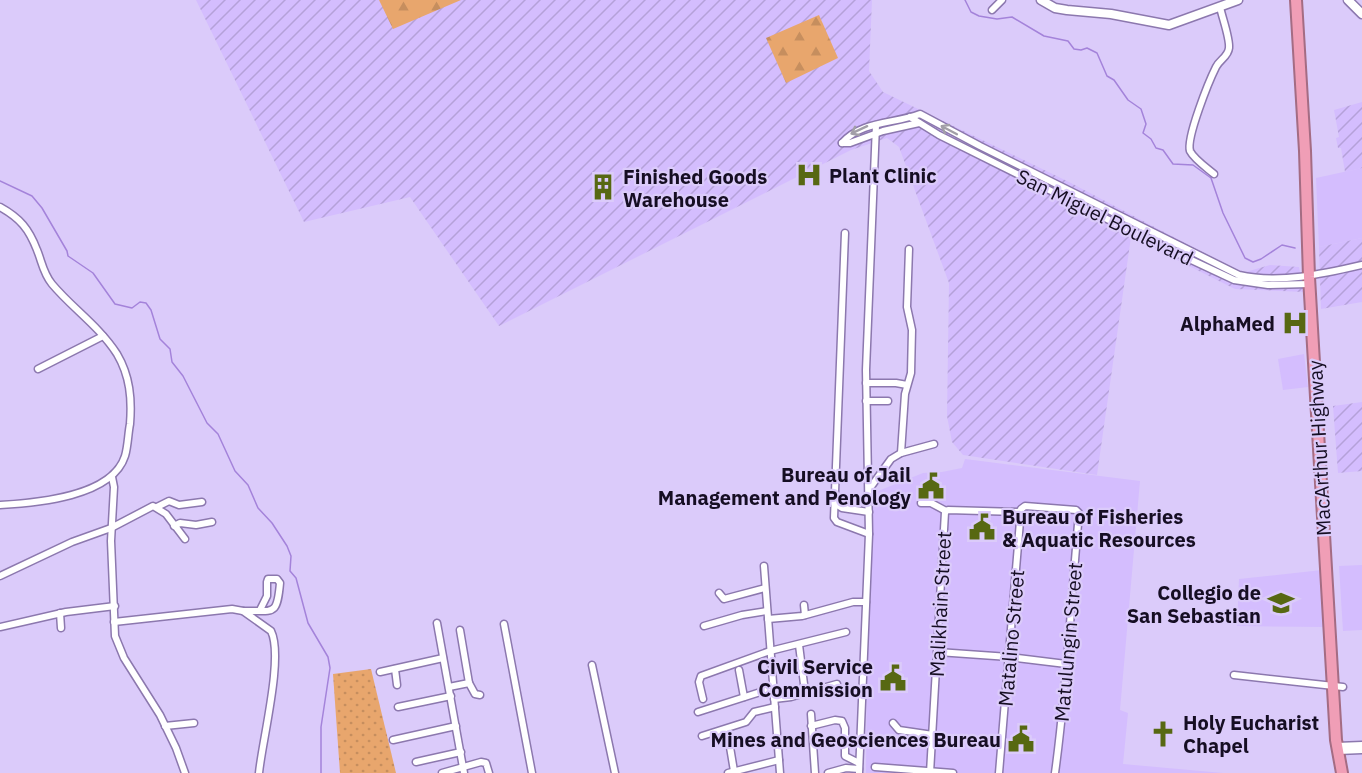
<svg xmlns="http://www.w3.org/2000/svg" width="1362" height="773" font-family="'IBM Plex Sans',sans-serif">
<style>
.built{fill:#d4bdfe}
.industrial{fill:url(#industrial-furrows)}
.grass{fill:url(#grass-dots)}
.forest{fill:url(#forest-firs)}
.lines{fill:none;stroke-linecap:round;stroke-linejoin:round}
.stream{stroke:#a483da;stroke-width:1.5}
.street-casing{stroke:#8c78ae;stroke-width:9}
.secondary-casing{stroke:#8c78ae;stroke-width:11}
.highway-casing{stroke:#a46c83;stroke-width:14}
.street{stroke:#fff;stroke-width:6}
.secondary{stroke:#fff;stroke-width:8}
.highway{stroke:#f09eb6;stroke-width:10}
.oneway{stroke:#a29fa7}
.labels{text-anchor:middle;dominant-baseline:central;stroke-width:4.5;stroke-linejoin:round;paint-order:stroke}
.poi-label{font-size:20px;font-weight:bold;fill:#160e23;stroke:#dbcbfa;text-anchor:end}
.street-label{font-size:20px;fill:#160e23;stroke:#dbcbfa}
</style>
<defs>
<pattern id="industrial-furrows" width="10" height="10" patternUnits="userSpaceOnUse" patternTransform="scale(1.5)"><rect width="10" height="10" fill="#d4bdfe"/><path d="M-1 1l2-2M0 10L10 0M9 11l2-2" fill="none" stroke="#b5a1d9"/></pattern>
<pattern id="grass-dots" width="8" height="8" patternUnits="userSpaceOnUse" patternTransform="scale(1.5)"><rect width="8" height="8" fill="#e8a66d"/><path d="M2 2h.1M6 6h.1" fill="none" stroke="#c68e5e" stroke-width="1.8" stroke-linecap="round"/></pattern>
<pattern id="forest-firs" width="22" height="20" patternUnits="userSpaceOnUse" patternTransform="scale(1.5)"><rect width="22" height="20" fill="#e8a66d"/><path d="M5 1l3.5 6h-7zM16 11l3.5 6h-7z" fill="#c68e5e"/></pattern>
</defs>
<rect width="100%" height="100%" fill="#dbcbfa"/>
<!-- built -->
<g class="built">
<polygon points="1362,168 1362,238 1319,247 1316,178"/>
<polygon points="1304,354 1308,387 1283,390 1278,359"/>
<polygon points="965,459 1140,481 1120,710 1128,713 1123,764 1223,773 866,773 868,495 923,473 942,472 962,468"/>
<polygon points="1362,565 1362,630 1343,631 1339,566"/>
<polygon points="1322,570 1324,627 1237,626 1239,579"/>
</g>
<!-- industrial -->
<g class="industrial">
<polygon points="196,0 872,0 869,71 883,92 1069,182 1242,273 1270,265 1299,267 1304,292 1235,289 1131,237 1097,475 963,455 952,442 947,416 949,283 899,147 887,138 851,150 499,326 410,197 304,222"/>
<polygon points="1362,102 1362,168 1345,172 1341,148 1338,148 1336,138 1339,137 1334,110"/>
<polygon points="1362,238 1362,302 1321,309 1319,247"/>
<polygon points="1362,402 1362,471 1338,473 1333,406"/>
</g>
<!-- grass -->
<polygon class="grass" points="371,669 396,773 340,773 333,674"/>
<!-- forest -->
<g class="forest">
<polygon points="379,0 461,0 393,29"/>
<polygon points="819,15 838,58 786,83 766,38"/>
</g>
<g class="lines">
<!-- stream -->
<g class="stream">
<polyline points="965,0 971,12 979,16 997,19 1012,17 1044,36 1068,41 1074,49 1081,50 1087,48 1097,53 1107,76 1114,80 1128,100 1141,109 1146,124 1143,133 1151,139 1156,148 1163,150 1173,164 1193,165 1211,178 1223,213 1245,258 1253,262 1261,259 1282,245 1295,248"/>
<polyline points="0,181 32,196 42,208 67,251 68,256 93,273 115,304 132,308 140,302 146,303 151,310 160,339 170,349 172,362 183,376 207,423 218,434 235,471 248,485 258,508 272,523 287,546 291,556 290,571 296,578 308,623 328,657 330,668 321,727 321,773"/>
</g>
<!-- street casing -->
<g class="street-casing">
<g id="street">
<polyline points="992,10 1002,0"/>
<polyline points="910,117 939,135 1155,243 1234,280 1268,285 1309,284"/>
<path d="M842,143C861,121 893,124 920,114L980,146L1239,275C1279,284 1323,274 1362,265"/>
<polyline points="842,143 850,143 883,131 919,123"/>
<path d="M1214,174C1207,168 1194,159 1190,151C1186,138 1209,81 1216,67C1220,59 1228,57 1229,48C1230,38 1222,17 1220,7"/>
<path d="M0,207C20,218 29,229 37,250C42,262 43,273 52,284C72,308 99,326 117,354C130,376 132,399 130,424C128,434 128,446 125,456C112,497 36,503 0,505"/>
<polyline points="845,233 834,518 837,522 869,534"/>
<polyline points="38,369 103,336"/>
<polyline points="866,383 896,383 907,385"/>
<polyline points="866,401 888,401"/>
<polyline points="901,453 934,444"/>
<polyline points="112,477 114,487 111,541 115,636 124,658 160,715 176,748 185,773"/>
<polyline points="870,488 891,459 901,453 905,394 911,373 912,330 907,307 909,249"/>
<polyline points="834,503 842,508 869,512"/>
<polyline points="921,503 931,503 946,511"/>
<polyline points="157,507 169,501 179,505 202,502"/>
<polyline points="174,526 180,523 196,525 212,522"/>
<polyline points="764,566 780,773"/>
<polyline points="0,576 72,542 111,528 153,506 166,514 185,539"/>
<polyline points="719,593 724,599 765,588"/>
<polyline points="804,605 805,615"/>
<path d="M243,611C273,610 277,618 280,583L277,579H268L267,582V596L260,610"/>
<polyline points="60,613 61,628"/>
<polyline points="768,619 802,616 853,602 866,602"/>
<path d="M114,622L232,609L243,611L271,631C284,657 262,741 259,773"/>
<polyline points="437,623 464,773"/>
<polyline points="504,624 532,773"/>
<polyline points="704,626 742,615 767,611"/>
<polyline points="0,627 66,612 115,606"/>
<polyline points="460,630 469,683"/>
<polyline points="799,645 805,692"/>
<polyline points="938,652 1009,657 1066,664"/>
<polyline points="592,665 615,773"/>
<polyline points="395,669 397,685"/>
<polyline points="739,670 744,697"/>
<polyline points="380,672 443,658"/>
<polyline points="1234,675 1343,687"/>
<polyline points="449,687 469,683 475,694 480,695"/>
<polyline points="703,699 699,682 701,676 770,651 846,632"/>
<polyline points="774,699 791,697 837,684"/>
<polyline points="398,707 451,696"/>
<polyline points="698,712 773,688"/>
<polyline points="811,714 815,773"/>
<polyline points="893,723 899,730 933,735"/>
<polyline points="165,726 194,723"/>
<polyline points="811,726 835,720 842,721 845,728 845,756 859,763"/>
<polyline points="702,736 746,722 754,712 775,707"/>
<polyline points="393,740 456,726"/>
<polyline points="1337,746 1362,745"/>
<polyline points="730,747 734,771"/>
<polyline points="1338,751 1362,750"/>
<polyline points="416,762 461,752"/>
<polyline points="875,767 953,773"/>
<polyline points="442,773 481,762 486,763 489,773"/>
<polyline points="728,773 779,760"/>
<polyline points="828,773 846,768 859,769"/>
<polyline points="859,773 869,534 866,370 876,125"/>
<polyline points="930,773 945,512 948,510 1021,512"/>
<path d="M999,773L1021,509L1025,506L1076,510L1079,513C1071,600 1067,687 1055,773"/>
</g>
</g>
<!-- secondary casing -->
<g class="secondary-casing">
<g id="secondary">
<polyline points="1041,0 1055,8 1067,10 1111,14 1169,25 1238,0"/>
<polyline points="1348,0 1362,14"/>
</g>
</g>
<!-- highway casing -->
<g class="highway-casing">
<polyline id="highway" points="1296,0 1305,151 1309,277 1336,740 1342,773"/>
</g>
<!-- street -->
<use href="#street" class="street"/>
<!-- secondary -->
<use href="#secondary" class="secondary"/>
<!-- highway -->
<use href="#highway" class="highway"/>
</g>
<!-- one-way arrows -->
<defs><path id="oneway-shaft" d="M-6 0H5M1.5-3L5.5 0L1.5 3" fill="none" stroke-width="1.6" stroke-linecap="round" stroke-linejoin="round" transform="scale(1.5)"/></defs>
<g class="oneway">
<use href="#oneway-shaft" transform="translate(859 130) rotate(155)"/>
<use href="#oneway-shaft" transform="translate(949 130) rotate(-152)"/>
</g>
<!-- icons -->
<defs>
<g id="hospital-bare" transform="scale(2.07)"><path d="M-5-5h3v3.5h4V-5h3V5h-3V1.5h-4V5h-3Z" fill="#576812" stroke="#dbcbfa" stroke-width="2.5" paint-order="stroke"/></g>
<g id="building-bare" transform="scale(2.07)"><path d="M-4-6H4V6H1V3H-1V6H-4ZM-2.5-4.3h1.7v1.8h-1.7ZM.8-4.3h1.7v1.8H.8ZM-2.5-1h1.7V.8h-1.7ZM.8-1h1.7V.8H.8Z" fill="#576812" stroke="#dbcbfa" stroke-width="2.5" paint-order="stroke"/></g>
<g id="civic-bare" transform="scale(2.07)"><path d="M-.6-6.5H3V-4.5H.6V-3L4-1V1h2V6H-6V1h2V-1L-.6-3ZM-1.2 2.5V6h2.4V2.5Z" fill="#576812" stroke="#dbcbfa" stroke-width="2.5" paint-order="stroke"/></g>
<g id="university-bare" transform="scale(2.07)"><path d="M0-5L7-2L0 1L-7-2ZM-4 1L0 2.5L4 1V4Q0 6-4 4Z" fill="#576812" stroke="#dbcbfa" stroke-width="2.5" paint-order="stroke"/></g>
<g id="church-bare" transform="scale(2.07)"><path d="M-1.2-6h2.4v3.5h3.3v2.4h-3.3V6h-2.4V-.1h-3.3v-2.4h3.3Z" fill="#576812" stroke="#dbcbfa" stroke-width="2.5" paint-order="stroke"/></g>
</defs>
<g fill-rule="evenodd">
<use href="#hospital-bare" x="809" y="175"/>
<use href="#building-bare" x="603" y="187"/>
<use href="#hospital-bare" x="1295" y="323"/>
<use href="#civic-bare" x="931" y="486"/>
<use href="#civic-bare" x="982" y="527"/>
<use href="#university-bare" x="1281" y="603"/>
<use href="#civic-bare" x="893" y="678"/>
<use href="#church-bare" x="1163" y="734"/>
<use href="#civic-bare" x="1021" y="739"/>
</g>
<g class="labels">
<!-- poi labels -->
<g class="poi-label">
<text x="829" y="175" text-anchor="start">Plant Clinic</text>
<text x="623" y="176" text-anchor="start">Finished Goods<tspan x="623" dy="23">Warehouse</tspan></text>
<text x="1275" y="323">AlphaMed</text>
<text x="911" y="474">Bureau of Jail<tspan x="911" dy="23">Management and Penology</tspan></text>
<text x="1002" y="516" text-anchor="start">Bureau of Fisheries<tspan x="1002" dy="23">&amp; Aquatic Resources</tspan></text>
<text x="1261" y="592">Collegio de<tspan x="1261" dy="23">San Sebastian</tspan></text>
<text x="873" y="666">Civil Service<tspan x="873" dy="23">Commission</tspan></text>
<text x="1183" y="722" text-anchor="start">Holy Eucharist<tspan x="1183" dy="23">Chapel</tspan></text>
<text x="1001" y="739">Mines and Geosciences Bureau</text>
</g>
<!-- street labels -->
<g class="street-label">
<text transform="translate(1105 217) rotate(26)">San Miguel Boulevard</text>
<text transform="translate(1319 448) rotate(-93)">MacArthur Highway</text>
<text transform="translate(940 604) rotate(-87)">Malikhain Street</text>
<text transform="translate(1011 638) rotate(-85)">Matalino Street</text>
<text transform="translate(1068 642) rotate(-85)">Matulungin Street</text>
</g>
</g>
</svg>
